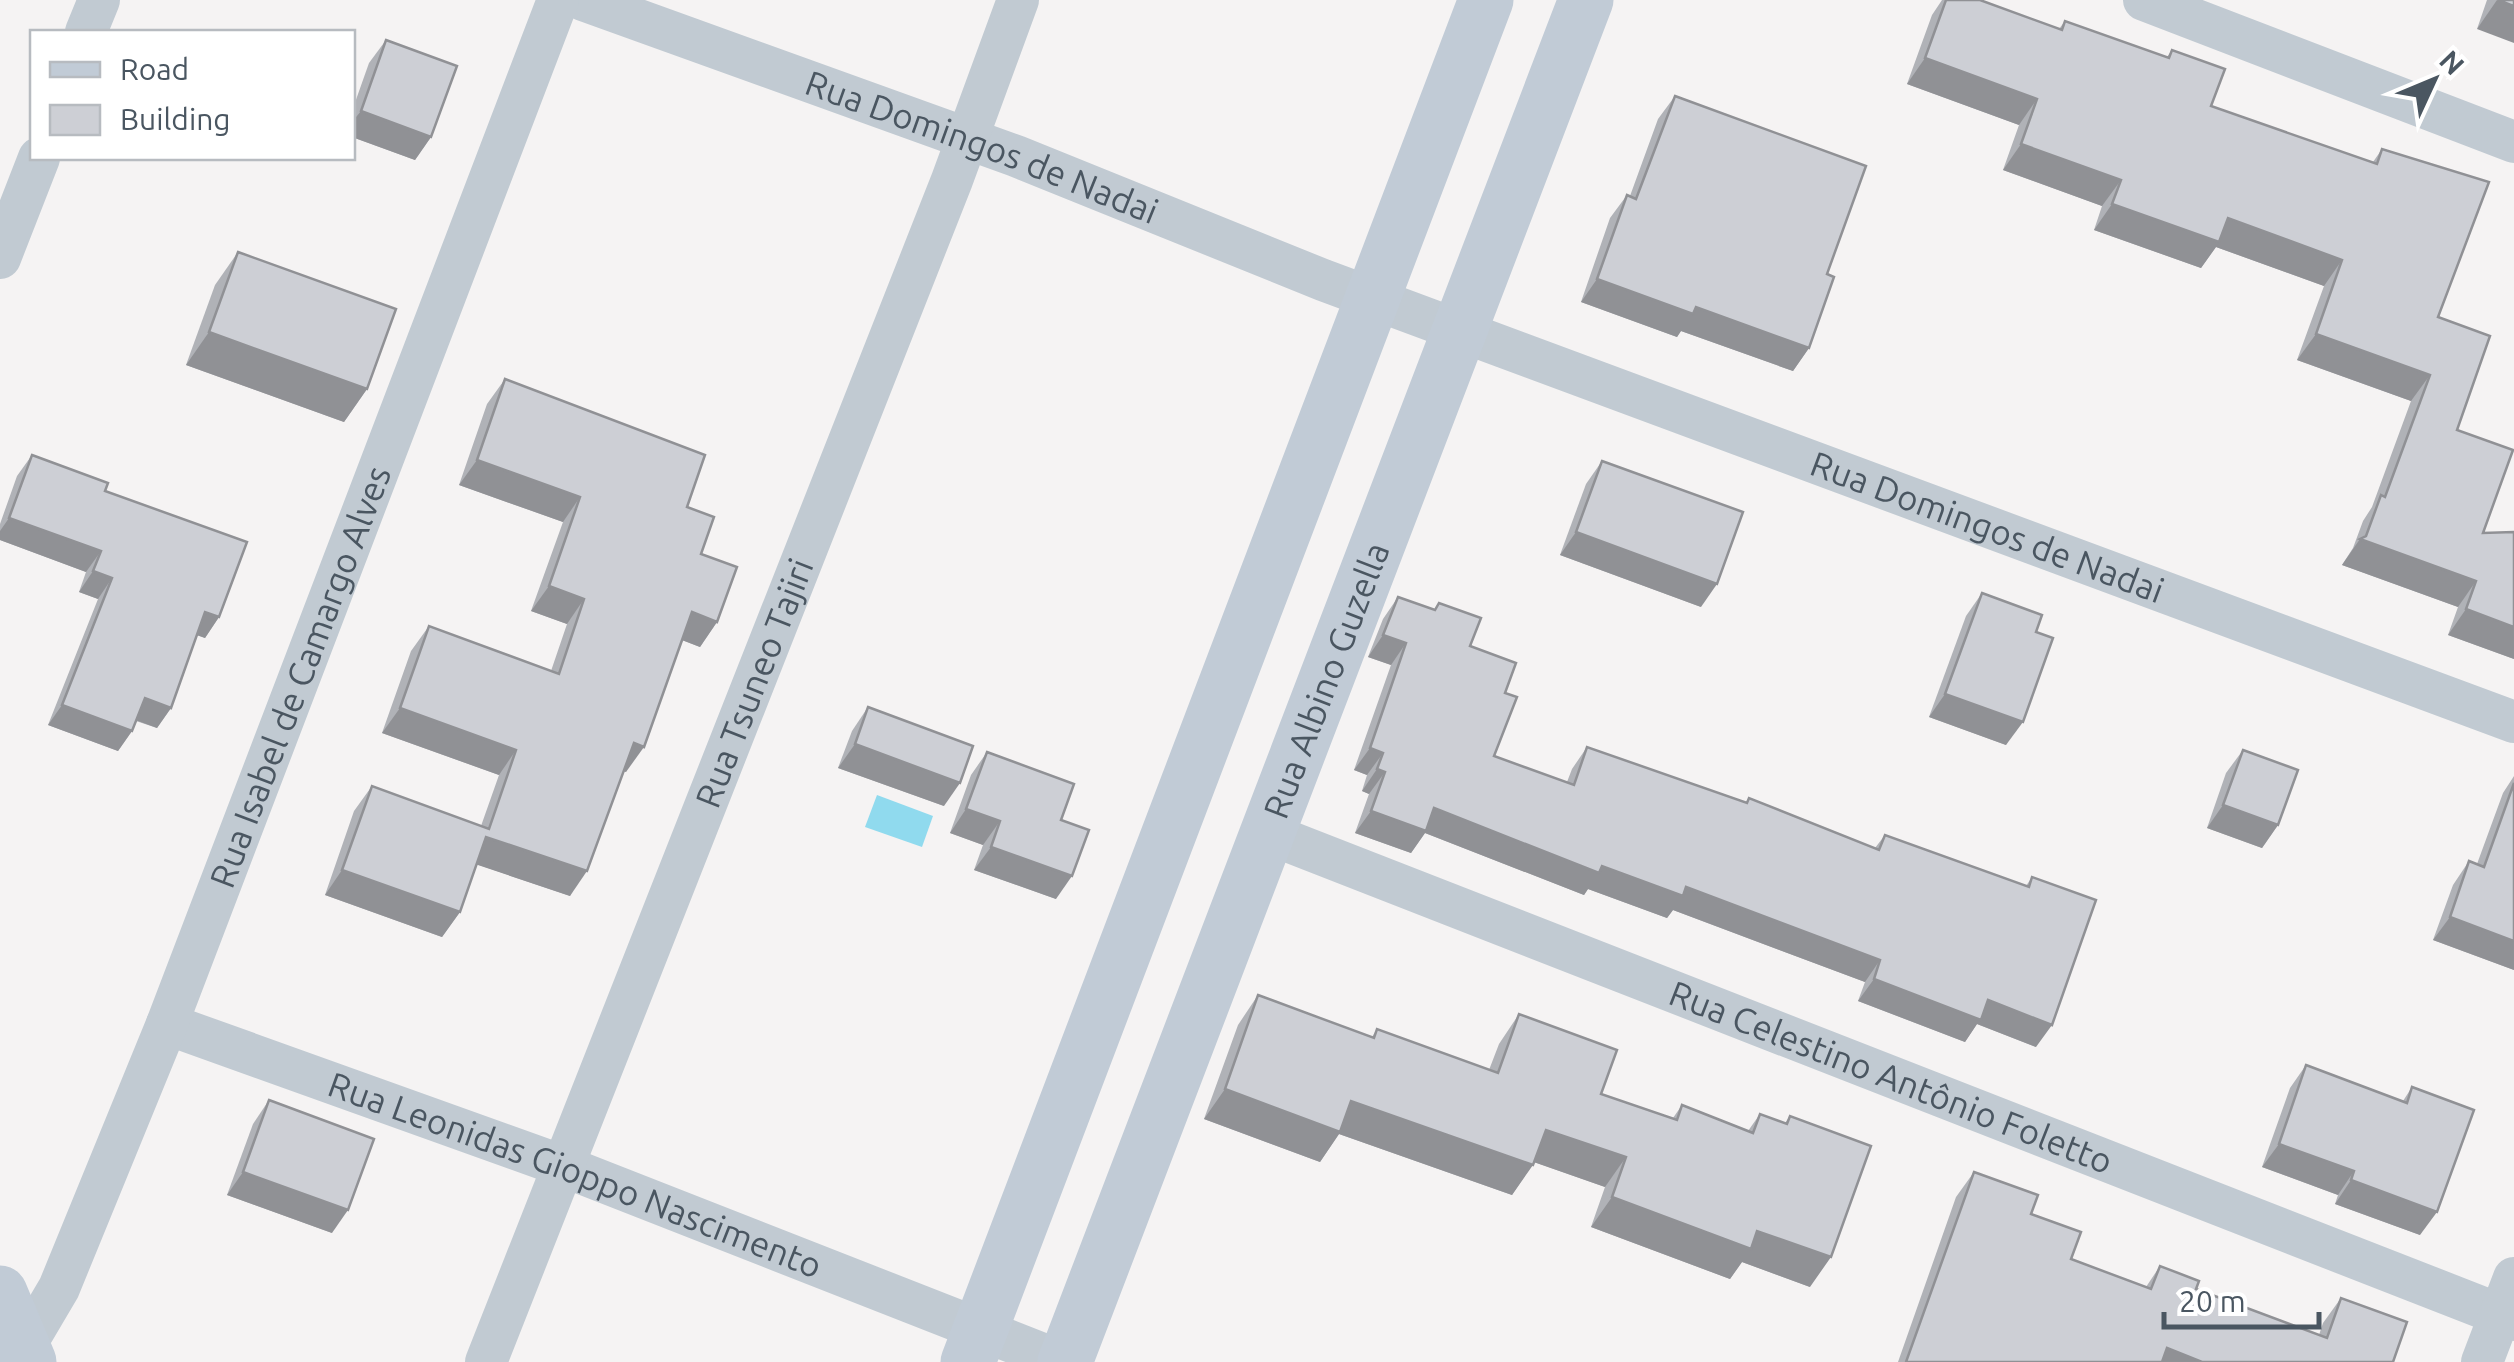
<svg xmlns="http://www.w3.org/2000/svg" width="2514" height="1362" font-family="Ubuntu,sans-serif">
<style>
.water{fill:#90daee}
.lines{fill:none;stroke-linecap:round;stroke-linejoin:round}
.street{stroke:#c1cad2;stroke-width:42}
.secondary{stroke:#c1cbd6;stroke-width:55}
.wall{fill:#b0b2b7}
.shaded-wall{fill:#909195}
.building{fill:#cdcfd5;stroke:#909195;stroke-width:2.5}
.labels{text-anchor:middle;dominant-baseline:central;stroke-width:8;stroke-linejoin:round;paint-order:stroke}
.street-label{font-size:35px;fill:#4a5661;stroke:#fff}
</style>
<rect width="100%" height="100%" fill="#f5f3f3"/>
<!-- water -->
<polygon class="water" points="877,795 933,816 922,847 865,827"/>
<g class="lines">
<!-- street -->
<g class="street">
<path id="s1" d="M583,0L1016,156L1323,280L2514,722"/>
<polyline points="2144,0 2514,142"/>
<polyline points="86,32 99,0"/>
<polyline points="0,258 39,158"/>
<path id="s2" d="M1267,833L2514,1320"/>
<path id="s3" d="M167,1024L563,1166L1063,1362"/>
<path id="s4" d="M23,1349L59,1288L167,1024L558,0"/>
<path id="s5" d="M486,1362L952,180L1018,0"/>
<polyline points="2482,1362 2514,1278"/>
</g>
<!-- secondary -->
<g class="secondary">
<polyline points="0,1293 29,1362"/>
<polyline points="968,1362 1486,0"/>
<path id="s6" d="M1065,1362L1586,0"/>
</g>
</g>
<!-- wall -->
<g class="wall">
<polygon points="1942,0 1980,0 2059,29 2065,21 2167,57 2172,50 2211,106 2373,162 2382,149 2438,317 2457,430 2483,533 2514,532 2514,659 2448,635 2458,607 2342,565 2353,548 2363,521 2372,507 2411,401 2297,360 2324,286 2216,247 2201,268 2094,230 2102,206 2003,170 2019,125 1907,84 1932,15"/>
<polygon points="2487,0 2514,0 2477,29"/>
<polygon points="386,40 431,137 415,160 352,137 352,111 369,63"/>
<polygon points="1675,96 1827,274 1809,348 1793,371 1681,331 1677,337 1581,302 1610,218 1627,195 1630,196 1658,119"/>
<polygon points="238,252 367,389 344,422 186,365 215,285"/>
<polygon points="505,379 687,507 717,622 700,647 682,640 626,772 624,771 570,896 476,864 460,912 442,937 325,895 354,811 372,786 481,826 499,775 382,733 411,651 429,626 551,671 567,624 531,611 563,522 459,485 487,404"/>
<polygon points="32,455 105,491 219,617 205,638 197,635 171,708 157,728 136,721 132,731 118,751 48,725 98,599 79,592 86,572 0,540 0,524 17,476"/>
<polygon points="1602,461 1701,607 1560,555 1586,484"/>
<polygon points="1982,593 2036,632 2006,745 1929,717 1966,616"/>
<polygon points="1398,597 1434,610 1439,603 1505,693 1494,756 1567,782 1572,769 1587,747 1746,802 1749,798 1875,848 1885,835 2026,886 2032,877 2036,1047 1977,1024 1965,1042 1858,1001 1865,982 1673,910 1667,918 1588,889 1584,895 1425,833 1411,853 1355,833 1369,794 1362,791 1367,775 1354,770 1391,665 1368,657 1383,619"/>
<polygon points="868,707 944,806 838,768 852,731"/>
<polygon points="2243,750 2278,825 2262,848 2207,828 2226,773"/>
<polygon points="987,752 1061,820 1056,899 974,870 983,845 950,833 971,775"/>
<polygon points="2514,776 2514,970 2433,940 2453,885 2469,861 2477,864 2503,793"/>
<polygon points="1258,995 1372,1037 1377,1029 1489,1070 1499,1044 1519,1014 1601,1094 1673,1118 1682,1105 1748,1131 1760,1114 1785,1123 1790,1116 1810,1287 1742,1262 1730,1279 1591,1227 1605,1187 1534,1162 1512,1195 1339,1134 1320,1162 1204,1119 1238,1025"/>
<polygon points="2306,1065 2403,1101 2412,1087 2420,1235 2335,1204 2338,1195 2262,1167 2290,1088"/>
<polygon points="269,1100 332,1233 227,1195 253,1124"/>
<polygon points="1974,1172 2031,1214 2071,1259 2146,1287 2160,1266 2196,1289 2319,1335 2323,1323 2341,1298 2393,1362 1898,1362 1956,1197"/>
</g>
<!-- shaded-wall -->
<g class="shaded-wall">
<polygon points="2497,0 2514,6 2514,43 2477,29"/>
<polygon points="1925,58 2037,99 2019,125 1907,84"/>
<polygon points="361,111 431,137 415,160 352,137 352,122"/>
<polygon points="2021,144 2121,180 2102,206 2003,170"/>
<polygon points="2112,204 2228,218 2342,260 2324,286 2216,247 2201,268 2094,230"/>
<polygon points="1597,279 1696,307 1809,348 1793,371 1681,331 1677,337 1581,302"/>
<polygon points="209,332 367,389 344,422 186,365"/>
<polygon points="2316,334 2430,375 2411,401 2297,360"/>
<polygon points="477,460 580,497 563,522 459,485"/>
<polygon points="9,518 101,551 86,572 0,540 0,531"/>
<polygon points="1576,532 1717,584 1701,607 1560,555"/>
<polygon points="2360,539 2476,581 2458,607 2342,565"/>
<polygon points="93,571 112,578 98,599 79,592"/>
<polygon points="549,586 584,599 567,624 531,611"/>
<polygon points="2466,609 2514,627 2514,659 2448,635"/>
<polygon points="205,612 219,617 205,638 191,633"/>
<polygon points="692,612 717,622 700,647 674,637"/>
<polygon points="1383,635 1406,643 1391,665 1368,657"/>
<polygon points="1945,694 2023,722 2006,745 1929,717"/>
<polygon points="145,698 171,708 157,728 130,718"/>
<polygon points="62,705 132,731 118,751 48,725"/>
<polygon points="400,708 516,750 499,775 382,733"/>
<polygon points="634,743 644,747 626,772 616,768"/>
<polygon points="855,744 960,783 944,806 838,768"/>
<polygon points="1370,748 1383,753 1367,775 1354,770"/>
<polygon points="1377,769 1385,772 1369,794 1362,791"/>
<polygon points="2223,805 2278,825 2262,848 2207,828"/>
<polygon points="1434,808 1602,866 1686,887 1880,960 1865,982 1673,910 1667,918 1588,889 1584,895 1425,833 1411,853 1355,833 1371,811"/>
<polygon points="966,809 1000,821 983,845 950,833"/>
<polygon points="486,837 587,871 570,896 469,862"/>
<polygon points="991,847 1072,876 1056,899 974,870"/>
<polygon points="342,870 460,912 442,937 325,895"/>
<polygon points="2450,917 2514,941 2514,970 2433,940"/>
<polygon points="1874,979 1988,1000 2052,1025 2036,1047 1977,1024 1965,1042 1858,1001"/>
<polygon points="1225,1089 1351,1101 1533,1165 1512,1195 1339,1134 1320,1162 1204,1119"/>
<polygon points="1546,1130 1626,1157 1605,1187 1525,1159"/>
<polygon points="2279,1144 2354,1171 2338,1195 2262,1167"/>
<polygon points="243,1172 348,1210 332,1233 227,1195"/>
<polygon points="2351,1180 2437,1212 2420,1235 2335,1204"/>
<polygon points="1612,1197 1757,1231 1831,1257 1810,1287 1742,1262 1730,1279 1591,1227"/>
<polygon points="2167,1348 2202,1362 2157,1362"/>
</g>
<!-- building -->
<g class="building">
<polygon points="1946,0 1980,0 2062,30 2065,21 2169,58 2172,50 2225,69 2211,106 2377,164 2382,149 2489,182 2438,317 2490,336 2457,430 2513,450 2483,533 2514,532 2514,627 2466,609 2476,581 2360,539 2366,536 2381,495 2385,497 2430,375 2316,334 2342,260 2228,218 2219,242 2112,204 2121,180 2021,144 2037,99 1925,58"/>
<polygon points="2498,0 2514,0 2514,6"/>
<polygon points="386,40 457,66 431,137 361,111"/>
<polygon points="1675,96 1866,166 1827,274 1834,277 1809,348 1696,307 1693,314 1597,279 1627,195 1636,199"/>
<polygon points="238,252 396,309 367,389 209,332"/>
<polygon points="505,379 705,455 687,507 714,517 701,554 737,567 717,622 692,612 644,747 634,743 587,871 486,837 460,912 342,870 372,786 489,829 516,750 400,708 429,626 559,674 584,599 549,586 580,497 477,460"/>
<polygon points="32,455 108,483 105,491 247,542 219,617 205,612 171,708 145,698 132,731 62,705 112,578 93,571 101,551 9,518"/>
<polygon points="1602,461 1743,512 1717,584 1576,532"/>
<polygon points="1982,593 2042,615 2036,632 2053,638 2023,722 1945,694"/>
<polygon points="1398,597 1435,610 1439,603 1481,618 1470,646 1516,663 1505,693 1517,697 1494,756 1574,785 1587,747 1747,803 1749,798 1879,850 1885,835 2029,887 2032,877 2096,900 2052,1025 1988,1000 1981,1020 1874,979 1880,960 1686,887 1683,896 1602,866 1599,873 1434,808 1426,831 1371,811 1385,772 1377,769 1383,753 1370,748 1406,643 1383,635"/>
<polygon points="868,707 973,746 960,783 855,744"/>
<polygon points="2243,750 2298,770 2278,825 2223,805"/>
<polygon points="987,752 1074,784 1061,820 1089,830 1072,876 991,847 1000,821 966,809"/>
<polygon points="2514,783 2514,941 2450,917 2469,861 2484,867"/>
<polygon points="1258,995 1374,1038 1377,1029 1498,1073 1519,1014 1617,1050 1601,1094 1677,1120 1682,1105 1753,1133 1760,1114 1787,1124 1790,1116 1871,1146 1831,1257 1757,1231 1751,1249 1612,1197 1626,1157 1546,1130 1533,1165 1351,1101 1340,1132 1225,1089"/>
<polygon points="2306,1065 2407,1103 2412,1087 2474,1110 2437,1212 2351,1180 2354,1171 2279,1144"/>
<polygon points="269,1100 374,1139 348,1210 243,1172"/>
<polygon points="1974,1172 2038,1195 2031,1214 2081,1232 2071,1259 2151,1289 2160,1266 2199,1281 2196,1289 2327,1338 2341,1298 2407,1322 2393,1362 2202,1362 2167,1348 2162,1362 1906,1362"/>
</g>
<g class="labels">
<!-- street labels -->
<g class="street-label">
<text stroke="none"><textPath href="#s1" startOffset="425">Rua Domingos de Nadai</textPath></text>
<text stroke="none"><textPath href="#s1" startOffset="1500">Rua Domingos de Nadai</textPath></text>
<text stroke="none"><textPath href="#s4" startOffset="728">Rua Isabel de Camargo Alves</textPath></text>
<text stroke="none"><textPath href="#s6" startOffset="730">Rua Albino Guzella</textPath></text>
<text stroke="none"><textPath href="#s5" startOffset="730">Rua Tsuneo Tajiri</textPath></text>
<text stroke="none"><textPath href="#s2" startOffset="670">Rua Celestino Antônio Foletto</textPath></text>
<text stroke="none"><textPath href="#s3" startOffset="435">Rua Leonidas Gioppo Nascimento</textPath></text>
</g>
</g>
<!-- legend -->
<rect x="30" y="30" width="325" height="130" fill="#ffffff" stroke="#b7bbc0" stroke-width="2.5"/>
<rect x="50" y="62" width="50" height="15" fill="#c1cbd6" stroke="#b7bbc0" stroke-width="2.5"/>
<text x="120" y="80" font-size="30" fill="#4a5661">Road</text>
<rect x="50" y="105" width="50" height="30" fill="#cdcfd5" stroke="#b7bbc0" stroke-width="2.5"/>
<text x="120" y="130" font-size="30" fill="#4a5661">Building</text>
<!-- north arrow -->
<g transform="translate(2434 80) rotate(46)" stroke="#ffffff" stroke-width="8" paint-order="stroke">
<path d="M0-8L18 38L0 25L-18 38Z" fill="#4a5661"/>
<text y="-15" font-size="28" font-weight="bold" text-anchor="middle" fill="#4a5661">N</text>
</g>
<!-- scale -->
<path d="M2164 1312v15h155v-15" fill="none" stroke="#4a5661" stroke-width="5"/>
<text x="2179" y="1312" font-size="30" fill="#4a5661" stroke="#ffffff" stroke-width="8" paint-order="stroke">20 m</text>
</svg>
